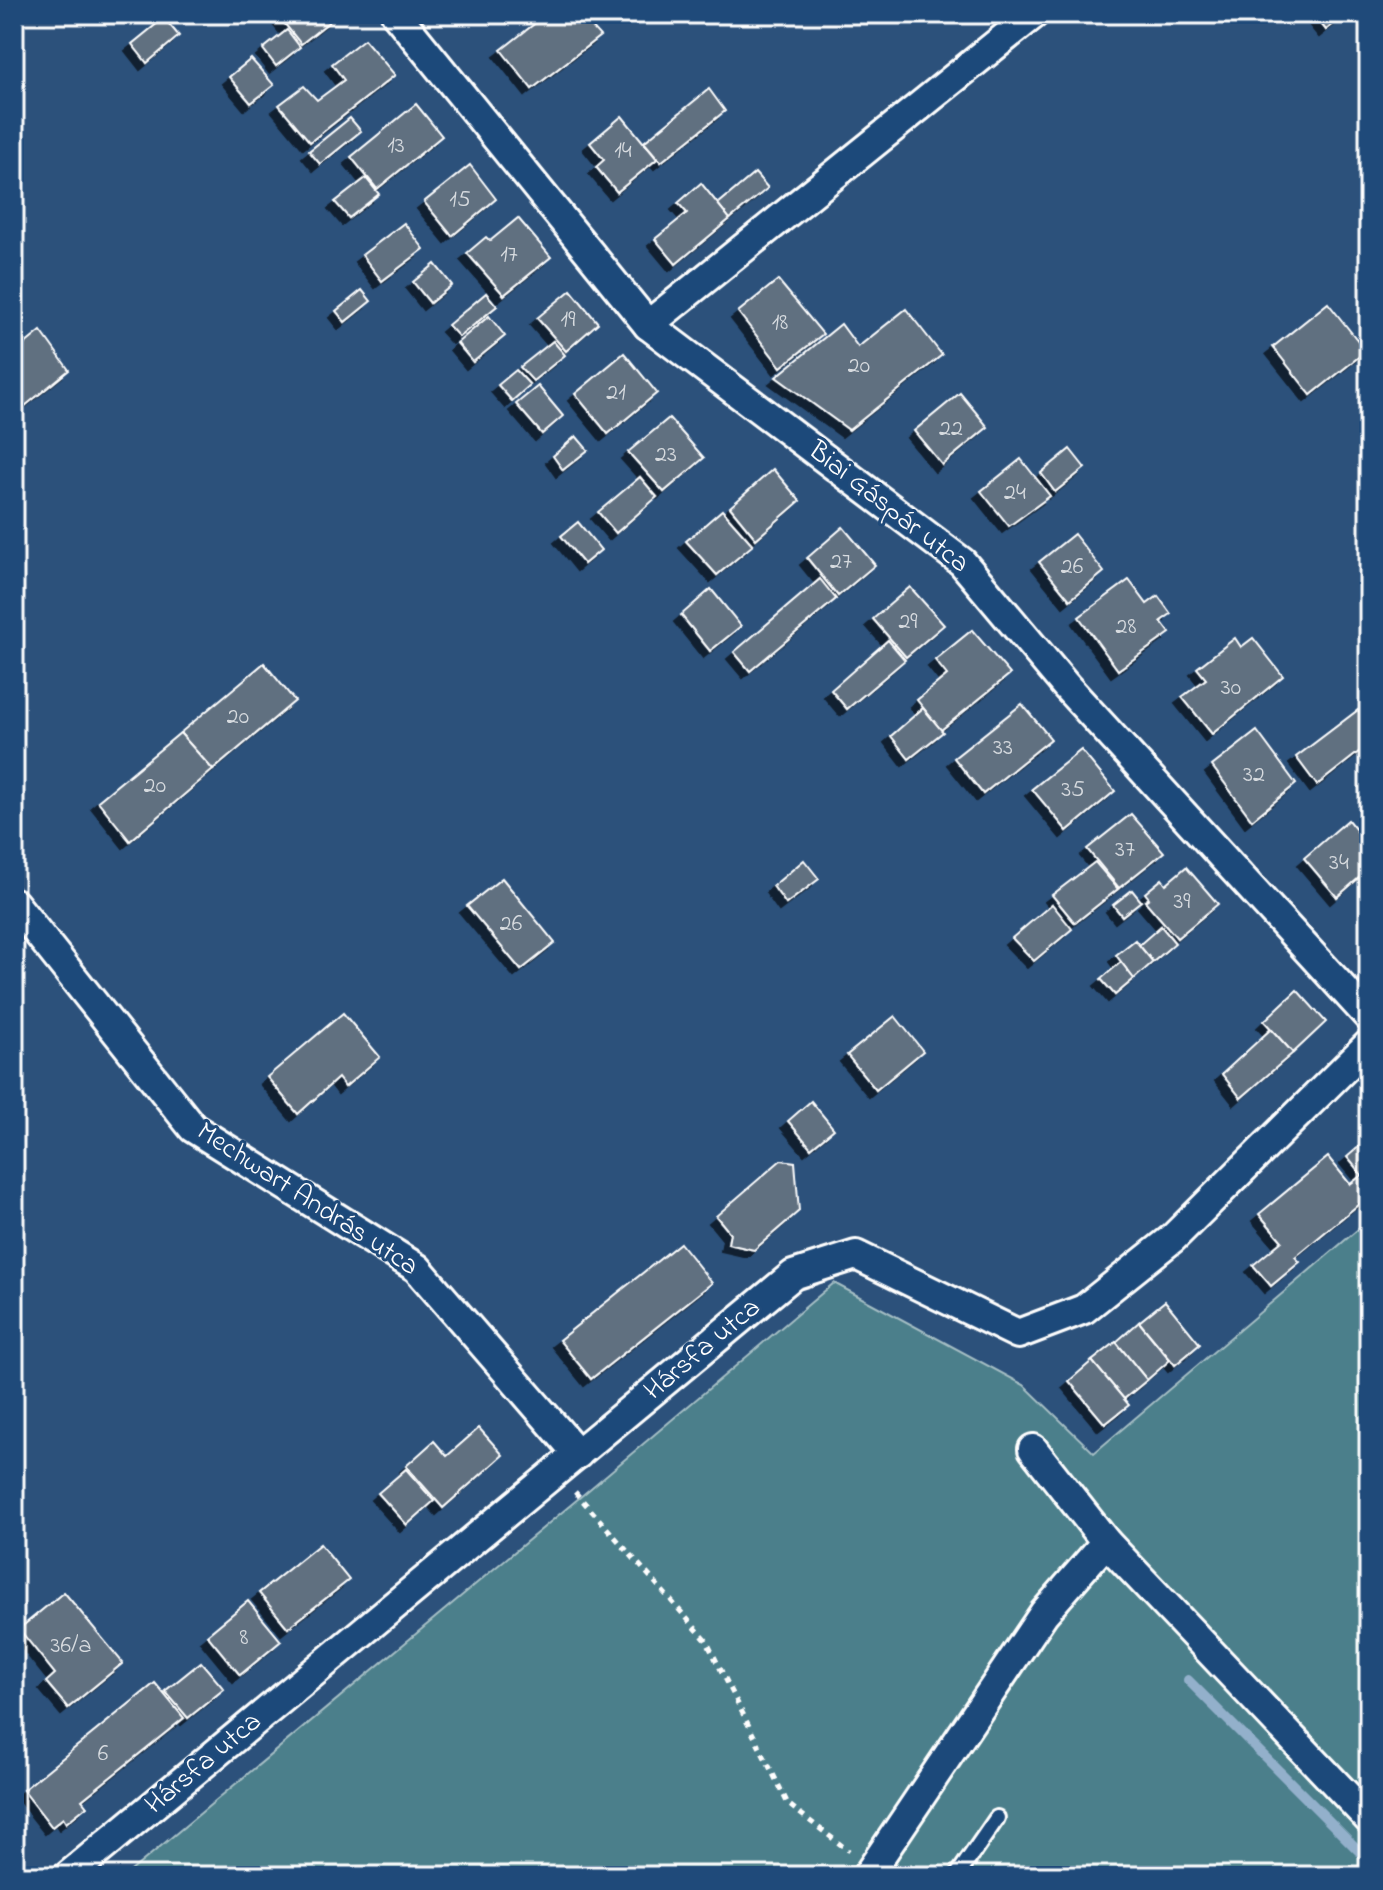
<svg xmlns="http://www.w3.org/2000/svg" width="1383" height="1890" font-family="'Indie Flower',sans-serif">
<style>
.green{fill:#4c7f8b;stroke:#a6bfc5;stroke-width:2}
.lines{fill:none;stroke-linecap:round;stroke-linejoin:round}
.stream{stroke:#93b0cb;stroke-width:10}
.building{fill:#606f80;stroke:#fff;stroke-width:2;filter:url(#shadow)}
.service-casing{stroke:#fff;stroke-width:20}
.minor-casing{stroke:#fff;stroke-width:34}
.path{stroke:#fff;stroke-width:5;stroke-dasharray:6 6;stroke-linecap:butt}
.service{stroke:#1f4a7a;stroke-width:14}
.minor{stroke:#1f4a7a;stroke-width:28}
.labels{text-anchor:middle;dominant-baseline:central;stroke-width:6;stroke-linejoin:round;paint-order:stroke}
.number-label{font-size:24px;fill:#d7dbdf}
.street-label{font-size:28px;fill:#fff;stroke:#1f4a7a}
</style>
<defs>
<filter id="shadow"><feDropShadow dx="-7" dy="7" stdDeviation="0" flood-color="#0009"/></filter>
</defs>
<rect width="100%" height="100%" fill="#2c517b"/>
<filter id="ink" filterUnits="userSpaceOnUse"><feTurbulence type="fractalNoise" baseFrequency=".0125" numOctaves="2"/><feDisplacementMap in="SourceGraphic" scale="16" xChannelSelector="R" yChannelSelector="G"/><feConvolveMatrix kernelMatrix="1 2 1 2 8 2 1 2 1" color-interpolation-filters="sRGB"/></filter>
<g filter="url(#ink)">
<!-- green -->
<polygon class="green" points="1369,1220 1369,1876 125,1876 585,1493 834,1283 1024,1385 1094,1453"/>
<g class="lines">
<!-- stream -->
<polyline class="stream" points="1188,1680 1369,1861"/>
</g>
<!-- building -->
<g class="building">
<polygon points="277,14 339,14 301,44"/>
<polygon points="547,14 580,14 600,36 532,89 501,50"/>
<polygon points="1313,14 1346,14 1326,30"/>
<polygon points="164,18 179,36 147,63 132,44"/>
<polygon points="287,30 300,47 276,66 263,49"/>
<polygon points="364,39 395,75 310,142 279,105 304,86 317,100 344,80 332,64"/>
<polygon points="251,59 274,85 251,103 229,77"/>
<polygon points="709,89 725,111 661,162 644,142"/>
<polygon points="416,104 442,136 377,189 351,157"/>
<polygon points="622,116 657,159 617,192 596,167 604,160 590,143"/>
<polygon points="350,118 361,131 320,164 309,151"/>
<polygon points="470,165 496,199 452,236 424,202"/>
<polygon points="755,173 768,188 730,219 718,204"/>
<polygon points="366,178 379,194 349,218 335,202"/>
<polygon points="701,183 730,219 676,264 655,239 687,213 678,203"/>
<polygon points="518,218 551,257 504,295 467,253 486,237 490,241"/>
<polygon points="404,223 424,249 382,281 362,255"/>
<polygon points="435,264 452,285 430,303 413,282"/>
<polygon points="778,280 823,334 781,367 738,312"/>
<polygon points="362,290 371,301 345,322 336,311"/>
<polygon points="571,290 598,323 566,351 537,318"/>
<polygon points="486,293 497,306 459,337 448,325"/>
<polygon points="1328,303 1366,351 1311,395 1273,347"/>
<polygon points="906,309 942,355 849,430 776,377 841,324 858,347"/>
<polygon points="489,316 505,336 473,362 457,343"/>
<polygon points="41,331 69,370 14,415 14,353"/>
<polygon points="553,341 565,355 533,381 520,367"/>
<polygon points="624,353 657,393 608,434 575,394"/>
<polygon points="516,370 530,385 512,401 498,385"/>
<polygon points="538,386 563,416 542,434 516,404"/>
<polygon points="960,393 988,427 942,465 914,431"/>
<polygon points="669,418 704,458 664,492 628,452"/>
<polygon points="576,436 588,450 563,470 553,456"/>
<polygon points="1070,449 1085,468 1055,492 1041,473"/>
<polygon points="1021,459 1050,496 1009,526 981,491"/>
<polygon points="773,469 800,501 756,539 730,507"/>
<polygon points="640,477 657,497 616,533 598,512"/>
<polygon points="722,510 753,545 717,575 686,541"/>
<polygon points="578,522 601,550 584,564 561,536"/>
<polygon points="843,527 875,565 838,596 807,558"/>
<polygon points="1074,534 1104,572 1070,600 1039,562"/>
<polygon points="820,579 836,599 750,671 734,652"/>
<polygon points="1129,580 1147,604 1158,596 1171,614 1161,621 1170,633 1118,670 1079,617"/>
<polygon points="910,587 944,625 906,657 873,619"/>
<polygon points="711,589 741,626 710,651 681,615"/>
<polygon points="972,630 1010,674 941,730 917,700 947,675 935,660"/>
<polygon points="1235,638 1241,647 1253,638 1283,676 1212,734 1182,697 1206,679 1197,668"/>
<polygon points="888,640 905,660 847,709 831,690"/>
<polygon points="264,663 295,701 213,770 180,733"/>
<polygon points="1022,704 1051,739 983,794 954,758"/>
<polygon points="923,708 943,732 909,759 891,736"/>
<polygon points="1358,710 1369,724 1369,744 1317,785 1296,757"/>
<polygon points="1257,731 1296,784 1252,820 1212,766"/>
<polygon points="180,733 213,770 130,841 98,801"/>
<polygon points="1081,750 1115,791 1067,831 1032,789"/>
<polygon points="1131,814 1164,852 1119,888 1087,849"/>
<polygon points="1348,820 1369,846 1369,869 1337,897 1304,858"/>
<polygon points="804,860 819,879 786,904 773,886"/>
<polygon points="1095,862 1118,889 1075,923 1052,895"/>
<polygon points="1186,867 1218,904 1177,938 1145,901 1149,898 1145,893 1162,879 1166,884"/>
<polygon points="502,878 555,943 521,970 467,906"/>
<polygon points="1132,890 1141,901 1122,916 1113,905"/>
<polygon points="1052,904 1072,929 1034,961 1012,938"/>
<polygon points="1161,926 1175,943 1153,962 1139,945"/>
<polygon points="1135,940 1153,962 1134,979 1116,955"/>
<polygon points="1121,962 1134,979 1115,995 1101,979"/>
<polygon points="1297,990 1326,1022 1293,1053 1264,1021"/>
<polygon points="343,1013 380,1057 345,1087 338,1078 298,1114 267,1077"/>
<polygon points="895,1016 923,1051 876,1090 847,1055"/>
<polygon points="1271,1029 1293,1053 1241,1098 1222,1074"/>
<polygon points="811,1101 834,1129 811,1148 788,1121"/>
<polygon points="1369,1138 1369,1206 1364,1200 1295,1257 1300,1262 1271,1286 1253,1265 1282,1241 1259,1214 1328,1157 1350,1184 1362,1175 1347,1157"/>
<polygon points="781,1160 795,1162 799,1211 754,1250 728,1244 730,1233 716,1216"/>
<polygon points="680,1243 712,1283 591,1379 559,1340"/>
<polygon points="1165,1301 1200,1344 1175,1365 1139,1322"/>
<polygon points="1139,1322 1170,1360 1147,1380 1116,1342"/>
<polygon points="1116,1342 1147,1380 1124,1399 1092,1361"/>
<polygon points="1092,1361 1129,1405 1105,1424 1069,1381"/>
<polygon points="479,1428 503,1455 443,1508 406,1466 434,1441 447,1456"/>
<polygon points="406,1469 434,1501 407,1525 378,1493"/>
<polygon points="320,1544 349,1580 288,1628 259,1593"/>
<polygon points="64,1592 123,1663 68,1708 46,1682 55,1674 19,1629"/>
<polygon points="248,1601 281,1641 240,1675 207,1635"/>
<polygon points="201,1662 224,1689 188,1718 165,1691"/>
<polygon points="155,1683 184,1718 82,1800 87,1806 66,1823 63,1818 52,1827 23,1790"/>
</g>
<g class="lines">
<!-- service casing -->
<g class="service-casing">
<polyline id="service" points="957,1876 997,1818"/>
</g>
<!-- minor casing -->
<g class="minor-casing">
<g id="minor">
<polyline points="396,14 648,325 962,562 1066,686 1369,1017"/>
<polyline points="648,325 1034,14"/>
<polyline points="14,903 193,1128 417,1268 578,1454"/>
<polyline points="1033,1449 1106,1542 1369,1819"/>
<polyline points="68,1876 793,1275 856,1255 1018,1334 1084,1309 1173,1238 1369,1044"/>
<polyline points="867,1876 1044,1613 1106,1542"/>
</g>
</g>
<!-- path -->
<polyline class="path" points="575,1492 706,1640 788,1804 849,1851"/>
<!-- service -->
<use href="#service" class="service"/>
<!-- minor -->
<use href="#minor" class="minor"/>
</g>
</g>
<g class="labels">
<!-- number labels -->
<g class="number-label">
<text x="396" y="146">13</text>
<text x="623" y="151">14</text>
<text x="460" y="200">15</text>
<text x="509" y="255">17</text>
<text x="568" y="320">19</text>
<text x="780" y="323">18</text>
<text x="859" y="366">20</text>
<text x="616" y="393">21</text>
<text x="951" y="429">22</text>
<text x="666" y="455">23</text>
<text x="1015" y="493">24</text>
<text x="841" y="562">27</text>
<text x="1072" y="567">26</text>
<text x="908" y="622">29</text>
<text x="1126" y="627">28</text>
<text x="1231" y="688">30</text>
<text x="238" y="717">20</text>
<text x="1003" y="748">33</text>
<text x="1254" y="775">32</text>
<text x="155" y="786">20</text>
<text x="1073" y="790">35</text>
<text x="1125" y="850">37</text>
<text x="1339" y="863">34</text>
<text x="1182" y="902">39</text>
<text x="511" y="924">26</text>
<text x="244" y="1638">8</text>
<text x="71" y="1646">36/a</text>
<text x="103" y="1754">6</text>
</g>
<!-- street labels -->
<g class="street-label">
<text transform="translate(888 508) rotate(38)">Biai Gáspár utca</text>
<text transform="translate(307 1200) rotate(33)">Mechwart András utca</text>
<text transform="translate(703 1350) rotate(-40)">Hársfa utca</text>
<text transform="translate(204 1764) rotate(-40)">Hársfa utca</text>
</g>
</g>
<!-- margin -->
<rect width="1383" height="1890" fill="none" stroke="#1f4a7a" stroke-width="48"/>
<rect x="24" y="24" width="1335" height="1842" fill="none" stroke="#fff" stroke-width="3" filter="url(#ink)"/>
</svg>
